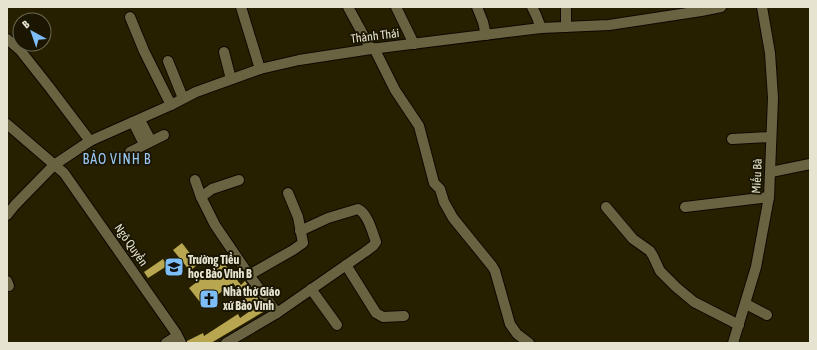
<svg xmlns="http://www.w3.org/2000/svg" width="817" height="350" font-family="'Asap Condensed',sans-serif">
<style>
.building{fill:#b8a650}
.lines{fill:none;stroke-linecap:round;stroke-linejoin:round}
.minor-casing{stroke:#0e0900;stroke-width:12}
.minor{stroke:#6a6342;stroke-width:10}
.labels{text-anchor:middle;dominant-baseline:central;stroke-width:4;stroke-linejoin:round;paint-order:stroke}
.street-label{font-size:12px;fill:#e6e3d0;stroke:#1b1601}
.poi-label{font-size:12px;font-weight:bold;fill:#e6e3d0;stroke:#1b1601;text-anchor:start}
.quarter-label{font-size:14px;letter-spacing:1px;fill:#99c8f4;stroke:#1b1601}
</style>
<rect width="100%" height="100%" fill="#262000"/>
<!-- building -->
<g class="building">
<polygon points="182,243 198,264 190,271 173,250"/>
<polygon points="163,259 167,266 148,278 144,272"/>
<polygon points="223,262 241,285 245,281 262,304 264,307 263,312 211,343 187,343 187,341 203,333 204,336 238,314 240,318 253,309 233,283 203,306 189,288"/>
</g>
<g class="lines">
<!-- minor casing -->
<g class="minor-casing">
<g id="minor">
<polyline points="241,7 260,69"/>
<polyline points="348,7 371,49"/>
<polyline points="396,7 414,44"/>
<polyline points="477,7 483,22 486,35"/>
<polyline points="532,7 536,15 541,28"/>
<polyline points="566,7 566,27"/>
<polyline points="130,17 144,51 171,105"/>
<polyline points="7,39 20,50 50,88 90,141"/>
<polyline points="374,48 395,90 419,126 434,183 440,189 444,202 453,218 492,266 495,271 510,324 517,334 529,343"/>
<polyline points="224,52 231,79"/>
<polyline points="168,61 183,98"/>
<polyline points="140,120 151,141"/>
<polyline points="133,122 144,144"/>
<polyline points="7,124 64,173 176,333 181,343"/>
<polyline points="732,139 771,137"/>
<polyline points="130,152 164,135"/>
<polyline points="771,172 810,164"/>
<polyline points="195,180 201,197"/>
<polyline points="239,180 212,189 201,197 215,225 249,275 277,313"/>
<polyline points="606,207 633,239 650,251 653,256 660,271 676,287 694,302 739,325"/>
<polyline points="685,207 769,197"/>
<polyline points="7,215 15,205 54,165 90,141 171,105 196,92 260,69 299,60 371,49 541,28 609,25 701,11 721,7"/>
<polyline points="346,265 376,313 383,317 404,316"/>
<polyline points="249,275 293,250 303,243 298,217 288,193"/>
<polyline points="7,281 9,286"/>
<polyline points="311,289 337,325"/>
<polyline points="746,304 767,315"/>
<polyline points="166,343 177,336"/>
<path d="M226,343L277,313L365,252L373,246L376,242C372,231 368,214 358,209L328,218L300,231"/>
<polyline points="733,343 756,267 769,197 773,98 770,53 762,7"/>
</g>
</g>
<!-- minor -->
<use href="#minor" class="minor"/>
</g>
<!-- icons -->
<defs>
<g id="school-square" transform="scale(1)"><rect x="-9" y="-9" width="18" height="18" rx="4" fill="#7dbef9" stroke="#1b1601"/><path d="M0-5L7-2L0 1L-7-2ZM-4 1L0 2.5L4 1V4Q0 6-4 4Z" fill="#111"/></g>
<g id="church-square" transform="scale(1)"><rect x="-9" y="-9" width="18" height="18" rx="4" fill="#7dbef9" stroke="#1b1601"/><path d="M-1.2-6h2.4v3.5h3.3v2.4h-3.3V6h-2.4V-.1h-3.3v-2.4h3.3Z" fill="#111"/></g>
</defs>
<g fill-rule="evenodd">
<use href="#school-square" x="174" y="267"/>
<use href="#church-square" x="209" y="299"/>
</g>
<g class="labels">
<!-- street labels -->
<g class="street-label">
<text transform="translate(375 36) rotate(-7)">Thành Thái</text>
<text transform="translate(757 176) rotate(-87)">Miếu Bà</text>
<text transform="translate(131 245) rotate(55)">Ngô Quyền</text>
</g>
<!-- poi labels -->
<g class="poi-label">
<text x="188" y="260">Trường Tiểu<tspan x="188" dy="14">học Bảo Vinh B</tspan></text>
<text x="223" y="292">Nhà thờ Giáo<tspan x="223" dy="14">xứ Bảo Vinh</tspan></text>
</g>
<!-- quarter labels -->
<g class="quarter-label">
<text x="117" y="159">BẢO VINH B</text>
</g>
</g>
<!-- border -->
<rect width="817" height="350" fill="none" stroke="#e6e3d0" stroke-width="16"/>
<!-- north arrow -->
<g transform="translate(32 32) rotate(320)"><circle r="19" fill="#1b1601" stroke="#6c6854"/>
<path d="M0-3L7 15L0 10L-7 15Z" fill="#7dbef9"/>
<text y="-6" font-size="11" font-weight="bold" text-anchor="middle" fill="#e6e3d0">B</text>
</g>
</svg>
